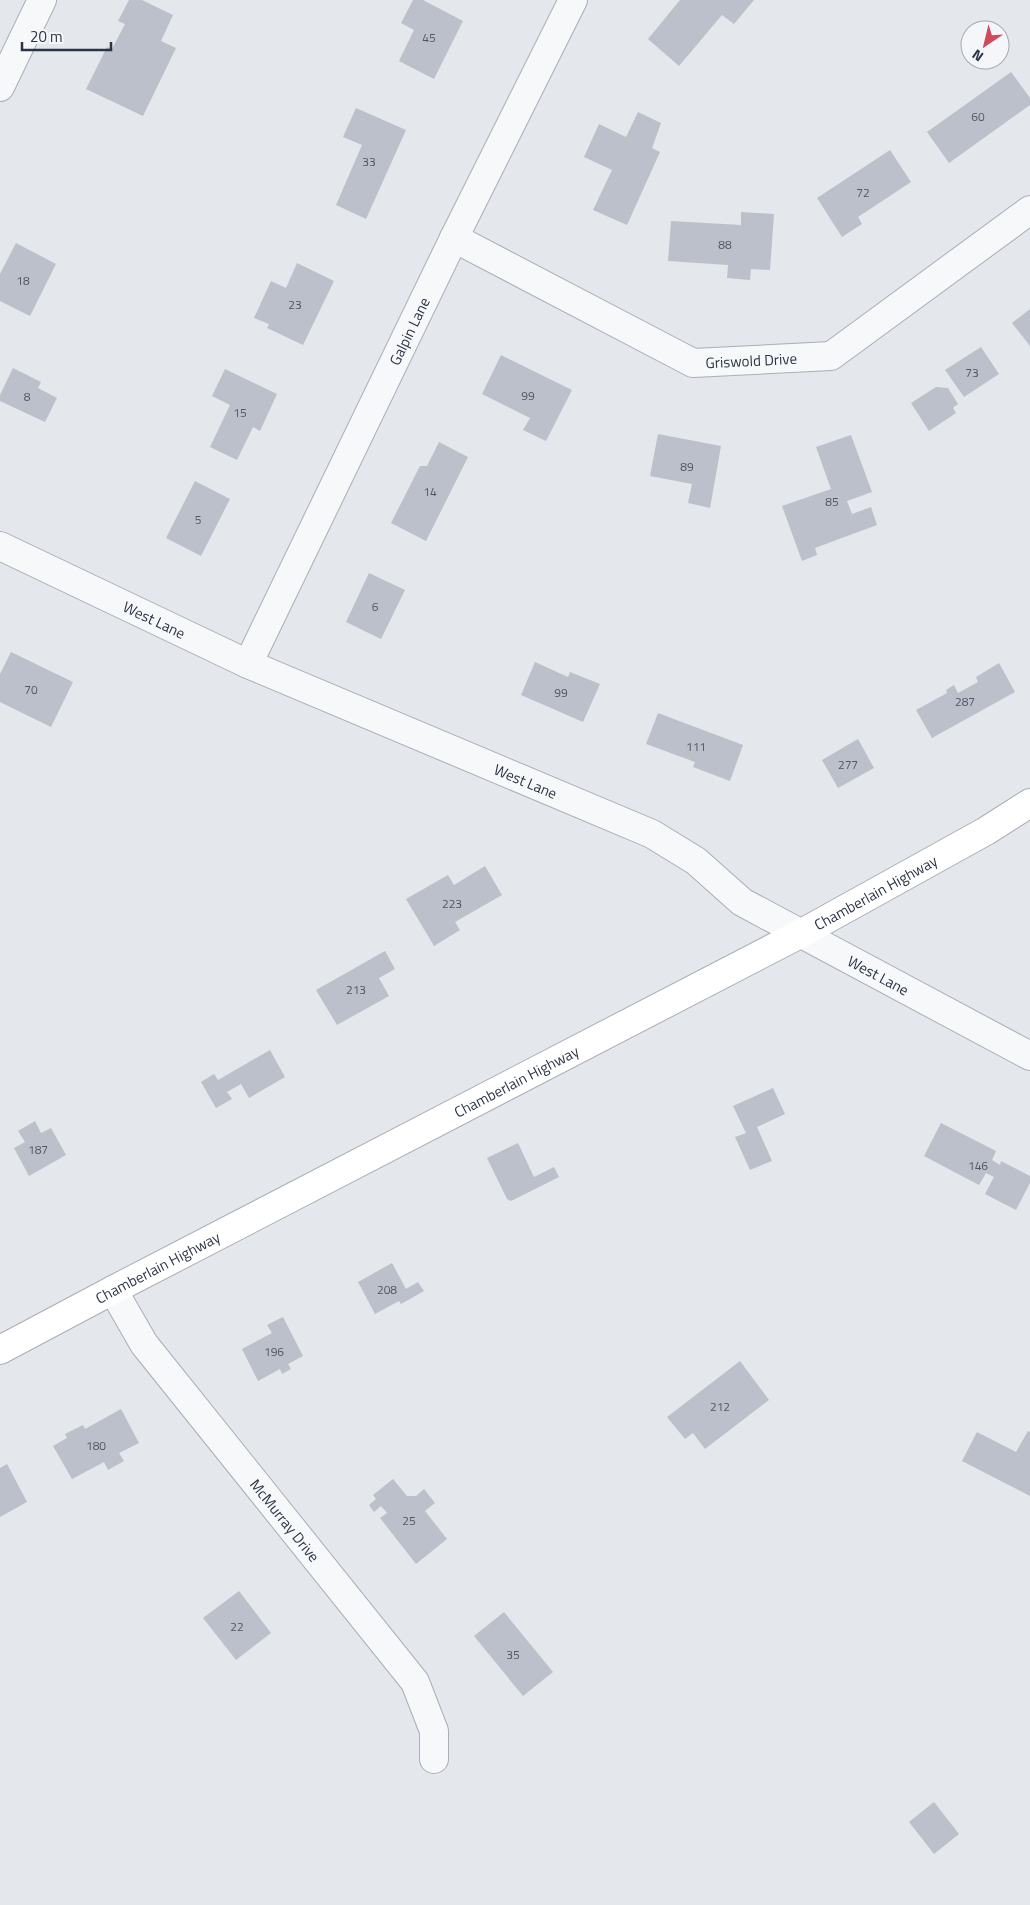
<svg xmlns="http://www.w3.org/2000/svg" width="1030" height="1905" font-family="'Titillium Web',sans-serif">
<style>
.building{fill:#bbc0ca}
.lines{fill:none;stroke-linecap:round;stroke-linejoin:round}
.street-casing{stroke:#a9aeb7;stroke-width:30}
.secondary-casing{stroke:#a9aeb7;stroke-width:30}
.street{stroke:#f7f8fa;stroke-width:28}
.secondary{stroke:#fff;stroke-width:28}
.labels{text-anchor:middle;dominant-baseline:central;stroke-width:5;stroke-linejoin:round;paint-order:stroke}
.number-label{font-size:12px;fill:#4f5766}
.street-label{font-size:15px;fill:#2b3445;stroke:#f4f6f9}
</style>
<rect width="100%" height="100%" fill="#e4e7ec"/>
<!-- building -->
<g class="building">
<polygon points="129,0 142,0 173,15 161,41 176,48 143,116 86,89 107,47 112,49 125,24 118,21"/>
<polygon points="413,0 423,0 463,21 434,79 399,61 414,30 401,23"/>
<polygon points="680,0 754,0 734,24 722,15 679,66 648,39"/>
<polygon points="1011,72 1030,98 1030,105 949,163 927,132"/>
<polygon points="356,108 406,130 366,219 336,205 362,145 343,137"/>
<polygon points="638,112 661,123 652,148 660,152 627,225 593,210 612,170 584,157 599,124 626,137"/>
<polygon points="890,150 911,182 858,217 862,224 842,237 817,198"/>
<polygon points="741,212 774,214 770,270 751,269 750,280 727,278 728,265 668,261 671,221 741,225"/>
<polygon points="16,243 56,264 30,316 0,301 0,274"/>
<polygon points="297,263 334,281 303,345 267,328 269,324 254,318 271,281 286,288"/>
<polygon points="1030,309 1030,346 1012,323"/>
<polygon points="981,347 999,374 964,397 945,370"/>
<polygon points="501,355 572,390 546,441 523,430 530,418 482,394"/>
<polygon points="13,368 41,382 38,388 57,398 45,422 0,401 0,395"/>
<polygon points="225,369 277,394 260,431 253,427 237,460 210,447 230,405 212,396"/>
<polygon points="936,387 948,388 958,404 953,408 956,413 929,431 911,403"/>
<polygon points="658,434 721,446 710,508 688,503 692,484 650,476"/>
<polygon points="851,435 872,492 847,501 852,514 871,507 877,525 815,548 817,555 802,561 782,506 831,489 816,447"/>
<polygon points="439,442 468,457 426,541 391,523 420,466 427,466"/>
<polygon points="195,481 230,499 201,556 166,538"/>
<polygon points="369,573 405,590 381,639 346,622"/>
<polygon points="11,652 73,682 51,727 0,702 0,674"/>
<polygon points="535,662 568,677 570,672 600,684 583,722 521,695"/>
<polygon points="999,663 1015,692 932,738 916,710 947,693 946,690 954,685 958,693 978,682 976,677"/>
<polygon points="658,713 743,745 730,781 693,767 695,762 646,744"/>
<polygon points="858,739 874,768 838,788 822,760"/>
<polygon points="485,866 502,895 455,922 460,930 434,946 406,899 448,875 454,885"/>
<polygon points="385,951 395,969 379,978 389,996 337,1025 316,990"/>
<polygon points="270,1050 285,1077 249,1098 241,1084 227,1092 232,1099 216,1108 201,1082 214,1074 218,1080"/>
<polygon points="773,1088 785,1114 757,1127 772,1161 750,1170 735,1137 746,1133 733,1106"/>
<polygon points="35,1121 41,1133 51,1128 66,1155 29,1176 14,1148 25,1142 18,1131"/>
<polygon points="941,1123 996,1151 992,1160 1000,1165 1001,1161 1030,1176 1030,1183 1016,1210 985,1194 994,1177 986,1173 979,1185 924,1156"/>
<polygon points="518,1143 534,1177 554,1167 559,1177 511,1201 507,1199 487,1158"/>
<polygon points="392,1263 406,1289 418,1282 424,1291 401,1304 399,1301 375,1314 358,1282"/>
<polygon points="283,1317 303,1356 288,1364 291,1369 282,1374 280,1369 258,1381 242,1349 272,1333 267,1325"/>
<polygon points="740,1361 769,1400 705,1449 693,1433 685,1439 667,1417"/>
<polygon points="121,1409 139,1443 119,1453 124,1461 108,1470 104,1462 72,1479 53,1446 67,1438 65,1434 83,1425 85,1429"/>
<polygon points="1028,1431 1030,1432 1030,1496 962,1461 977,1432 1016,1452"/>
<polygon points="7,1464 27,1502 0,1517 0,1468"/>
<polygon points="393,1479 407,1496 416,1496 424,1489 435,1503 425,1511 447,1539 416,1564 380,1518 387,1513 381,1506 374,1512 369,1505 376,1499 373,1495"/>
<polygon points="239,1591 271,1633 236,1660 203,1618"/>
<polygon points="504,1612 553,1672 523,1696 474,1636"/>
<polygon points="934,1802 959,1834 934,1854 909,1822"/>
</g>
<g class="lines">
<!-- street casing -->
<g class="street-casing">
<g id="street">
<polyline points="0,87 42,0"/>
<path id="s1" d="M454,238L693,363L831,356L1030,210"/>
<path id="s2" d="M0,546L248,664L652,834L696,861L742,902L1030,1056"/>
<path id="s3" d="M248,664L454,238L573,0"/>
<path id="s4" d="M113,1290L144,1344L415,1682L434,1731V1759"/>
</g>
</g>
<!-- secondary casing -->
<g class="secondary-casing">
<g id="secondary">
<path id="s5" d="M0,1350L113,1290L800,934L986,831L1030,803"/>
</g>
</g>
<!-- street -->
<use href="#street" class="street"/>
<!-- secondary -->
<use href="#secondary" class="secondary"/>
</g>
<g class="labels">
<!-- number labels -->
<g class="number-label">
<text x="429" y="37">45</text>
<text x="978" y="116">60</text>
<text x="369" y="161">33</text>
<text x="863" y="192">72</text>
<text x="725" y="244">88</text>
<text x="23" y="280">18</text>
<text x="295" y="304">23</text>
<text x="972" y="372">73</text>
<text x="528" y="395">99</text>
<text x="27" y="396">8</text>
<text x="240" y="412">15</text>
<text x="687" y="466">89</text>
<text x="430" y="491">14</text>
<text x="832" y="501">85</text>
<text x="198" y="519">5</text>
<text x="375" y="606">6</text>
<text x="31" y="689">70</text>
<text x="561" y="692">99</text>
<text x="965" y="701">287</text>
<text x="696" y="746">111</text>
<text x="848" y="764">277</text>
<text x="452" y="903">223</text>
<text x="356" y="989">213</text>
<text x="38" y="1149">187</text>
<text x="978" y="1165">146</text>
<text x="387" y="1289">208</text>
<text x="274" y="1351">196</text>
<text x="720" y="1406">212</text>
<text x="96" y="1445">180</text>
<text x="409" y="1520">25</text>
<text x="237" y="1626">22</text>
<text x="513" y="1654">35</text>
</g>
<!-- street labels -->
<g class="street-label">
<text stroke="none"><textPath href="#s3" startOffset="370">Galpin Lane</textPath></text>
<text stroke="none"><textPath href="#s1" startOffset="328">Griswold Drive</textPath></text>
<text stroke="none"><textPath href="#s2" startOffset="171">West Lane</textPath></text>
<text stroke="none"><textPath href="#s2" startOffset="576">West Lane</textPath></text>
<text stroke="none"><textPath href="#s5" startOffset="988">Chamberlain Highway</textPath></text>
<text stroke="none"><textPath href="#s2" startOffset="981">West Lane</textPath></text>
<text stroke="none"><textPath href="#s5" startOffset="582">Chamberlain Highway</textPath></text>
<text stroke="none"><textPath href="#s5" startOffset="178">Chamberlain Highway</textPath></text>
<text stroke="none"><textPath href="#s4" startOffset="288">McMurray Drive</textPath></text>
</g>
</g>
<!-- north arrow -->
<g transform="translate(985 45) rotate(215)"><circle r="24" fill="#f4f6f9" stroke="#a4a8b1"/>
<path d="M0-4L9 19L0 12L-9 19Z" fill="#d1495b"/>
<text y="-8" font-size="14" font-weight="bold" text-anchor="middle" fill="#2b3445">N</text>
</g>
<!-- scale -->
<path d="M22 42v8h89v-8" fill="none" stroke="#2b3445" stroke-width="2.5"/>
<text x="30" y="42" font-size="15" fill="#2b3445" stroke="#f4f6f9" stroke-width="4" paint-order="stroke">20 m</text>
</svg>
